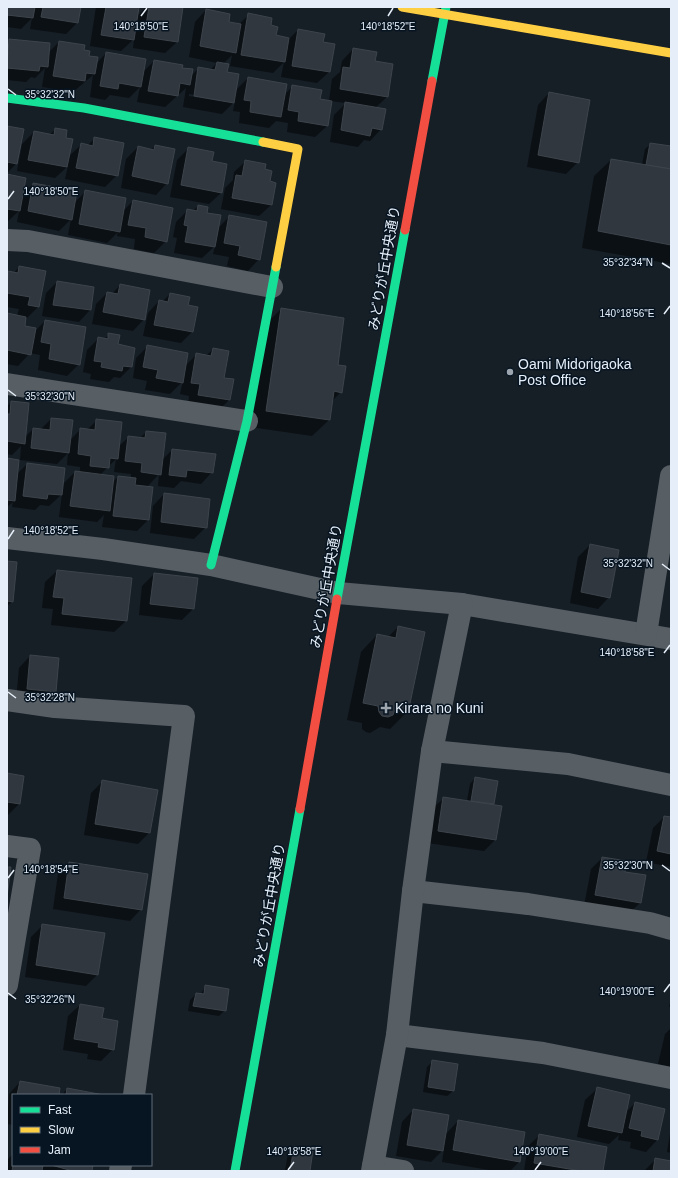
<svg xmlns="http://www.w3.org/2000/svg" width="678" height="1178" font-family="Helvetica,'Noto Sans JP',sans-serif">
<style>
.shadow{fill:#0007;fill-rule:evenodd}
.building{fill:#31373e;stroke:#3d444b}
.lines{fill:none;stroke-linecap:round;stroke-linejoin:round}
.street{stroke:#575e64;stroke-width:22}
.fast{stroke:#16e098;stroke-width:9}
.slow{stroke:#ffcf43;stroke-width:9}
.jam{stroke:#f24e42;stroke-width:9}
.ticks{fill:none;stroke:#e6eff9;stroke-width:1.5}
.poi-dot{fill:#9da6af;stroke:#071522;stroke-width:1.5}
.labels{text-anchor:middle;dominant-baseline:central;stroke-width:3;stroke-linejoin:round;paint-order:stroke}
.street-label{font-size:14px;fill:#e6eff9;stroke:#071522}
.poi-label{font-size:14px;fill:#e6eff9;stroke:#071522;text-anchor:start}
.ticks-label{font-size:10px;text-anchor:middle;fill:#e6eff9;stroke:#071522;stroke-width:3;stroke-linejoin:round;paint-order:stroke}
</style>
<rect width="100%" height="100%" fill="#161e26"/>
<!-- shadow -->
<g class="shadow">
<polygon points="7,7 80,7 77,23 66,34 30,29 32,18 21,29 7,27"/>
<polygon points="96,7 138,7 137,16 146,7 182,7 177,42 165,53 133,48 134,39 121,51 90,46"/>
<path d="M206,10L228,22L239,24L249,15L269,26L275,36L287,41L298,30L322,43L329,72L317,83L281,77L284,62L273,73L230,66L232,55L223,64L226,73L235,91L248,78L284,95L293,86L319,100L329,101L332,79L340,72L342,61L353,49L374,62L392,65L387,97L375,108L381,129L370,141L364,140L358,147L330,142L334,115L346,103L331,101L327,126L315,137L287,132L288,123L276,121L269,128L239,123L240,112L233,111L235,101L222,114L183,107L186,88L165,107L137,102L140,87L129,98L110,95L105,100L90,97L93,75L73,92L42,87L45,68L35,78L31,77L26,82L7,80V43L10,40L48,53L59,42L83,51L96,64L106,53L143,72L154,61L182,66L181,68L190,77L199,68L210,70L217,63L189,57L195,22ZM189,94L226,100V102L189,96Z"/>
<polygon points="549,93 578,162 566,174 527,167 538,105"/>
<polygon points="7,127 23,130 16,164 7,173"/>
<polygon points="56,129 65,138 68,157 81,145 87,146 95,138 117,175 105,187 65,179 68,166 55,178 17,171 22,144 34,132 49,135"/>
<polygon points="651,144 671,147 671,264 582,248 594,176 611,160 642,165 645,149"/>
<polygon points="155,146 167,183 156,195 121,188 126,159 138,147 151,150"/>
<polygon points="189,148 211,162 221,193 209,204 170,197 177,160"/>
<polygon points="246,161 264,170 269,182 271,205 259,216 221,209 225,188 233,180 234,172"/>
<polygon points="7,175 22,195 33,184 74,203 86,191 122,212 133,201 166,241 154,253 134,249 135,239 117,236 118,232 107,243 68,235 71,219 59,231 17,222 19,211 7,222"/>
<polygon points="198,206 217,229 230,216 259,259 248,271 227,266 229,257 213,254 215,246 202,258 174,253 177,238 173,237 176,222 188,210 193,211"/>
<polygon points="19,267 38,307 27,318 25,318 23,327 34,332 45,321 79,364 67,376 38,370 40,355 30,353 18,366 7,364 7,314 17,316 19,309 7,307 7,274 9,272 14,273"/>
<polygon points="57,282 93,288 90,310 79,322 42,316 46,293"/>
<polygon points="120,285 144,319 133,331 92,324 96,304 107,293 112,294"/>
<polygon points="170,294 187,306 192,332 181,343 143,336 148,313 159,301 162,302"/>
<polygon points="281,309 336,366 341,392 331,402 329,420 312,436 250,427 264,326"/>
<polygon points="109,335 117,345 134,348 131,367 120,378 114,377 109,382 90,379 91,374 83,372 87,350 99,338 104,339"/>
<polygon points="148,346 184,367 197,354 206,356 213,349 229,400 218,411 188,406 189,396 180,394 183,381 170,394 145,390 147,381 133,378 136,358"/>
<path d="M12,402L24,438L33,429L40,430L51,419L69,441L81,429L87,430L97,420L118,447L129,437L140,438L146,432L161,461L172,450L212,472L201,484L181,481L174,488L158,486L159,474L147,487L152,488L148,520L137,531L102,527L104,515L97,522L59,517L62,494L49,506L40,505L35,510L12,507L13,502L7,507V459L16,475L27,464L62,485L75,472L80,473V467L67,465L68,453L57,464L20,460L21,446L12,455L7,454V406ZM116,459L114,472L131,474V478L118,477L112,483L100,475Z"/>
<polygon points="164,494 206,527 194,539 150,533 153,506"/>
<polygon points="590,545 609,597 598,609 570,603 578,557"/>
<polygon points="7,562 12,602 7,606"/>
<polygon points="57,571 130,579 126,621 114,632 51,625 53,609 42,608 45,582"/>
<polygon points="154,574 193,609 182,620 139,615 142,586"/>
<polygon points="398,627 407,712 390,729 380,727 370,733 366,732 362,729 362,723 347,720 361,652 377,635 388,637"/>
<polygon points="30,656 58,659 55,692 43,703 16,701 19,668"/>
<polygon points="7,774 19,804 8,815 7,815"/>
<polygon points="475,778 496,781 491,805 500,807 495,840 484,851 427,843 432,809 444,798 467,801 470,784"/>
<polygon points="103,781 149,833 138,844 84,835 91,793"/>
<polygon points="664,817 671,818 671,867 646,862 653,828"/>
<polygon points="602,858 624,873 640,903 628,914 584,906 591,869"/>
<polygon points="70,863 141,909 130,921 53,909 58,874"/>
<polygon points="43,925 97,975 86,986 25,977 31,937"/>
<polygon points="206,986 225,1010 219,1016 188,1011 190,1000 196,994 200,995"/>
<polygon points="671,997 671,1007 669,1007"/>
<polygon points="80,1005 101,1019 113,1049 101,1061 87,1059 88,1054 63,1050 68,1016"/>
<polygon points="671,1028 671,1067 658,1064 665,1034"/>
<polygon points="433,1061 453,1091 447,1096 423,1092 427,1067"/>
<polygon points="20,1082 58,1095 13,1095 13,1125 7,1124 9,1094"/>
<polygon points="67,1089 99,1095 62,1095"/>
<polygon points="597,1089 625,1113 635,1103 664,1109 657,1140 646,1152 630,1148 631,1142 618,1140 619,1135 609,1144 577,1137 585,1100"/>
<polygon points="413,1110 445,1135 458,1121 519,1162 510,1171 495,1171 442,1162 444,1149 431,1162 396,1156 402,1122"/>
<polygon points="671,1128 671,1153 667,1152"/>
<polygon points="540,1135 602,1171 524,1171 528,1146"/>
<polygon points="294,1147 309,1171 285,1171 288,1153"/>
<polygon points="13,1154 13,1165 92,1165 91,1171 7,1171 7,1160"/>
<polygon points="656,1159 671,1162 671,1171 644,1171"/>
</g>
<!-- building -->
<g class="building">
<polygon points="7,7 35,7 33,18 7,15"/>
<polygon points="43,7 81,7 78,23 41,17"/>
<polygon points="106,7 139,7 134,40 101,35"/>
<polygon points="149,7 183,7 178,42 144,37"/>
<polygon points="206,9 230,14 229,22 241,24 236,53 200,46"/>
<polygon points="248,13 272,18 271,25 278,27 276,35 289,38 285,62 241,55"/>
<polygon points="298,29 325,34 323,42 335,44 330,72 292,66"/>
<polygon points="9,39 50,43 48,67 40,66 39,71 7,68"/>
<polygon points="59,41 85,45 84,50 90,51 89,56 98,57 95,74 86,73 85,81 53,76"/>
<polygon points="353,48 377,52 375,61 393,64 388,97 340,89 343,67 350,68"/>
<polygon points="106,52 146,59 141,87 119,83 118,89 100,86"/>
<polygon points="154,60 183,65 182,68 193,69 190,85 180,83 178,96 148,91"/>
<polygon points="217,62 229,64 227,72 239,74 234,103 194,96 198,67 215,70"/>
<polygon points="248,77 287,84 281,117 250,112 251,101 244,100"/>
<polygon points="292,85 322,90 320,99 332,101 328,126 298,121 299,112 288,110"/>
<polygon points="549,92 590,100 579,163 538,155"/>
<polygon points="345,102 386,109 382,130 372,128 370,136 341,130"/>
<polygon points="7,126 24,129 17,164 7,162"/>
<polygon points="55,128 67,130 66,138 73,139 67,167 28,160 34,131 54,135"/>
<polygon points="94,137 124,143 118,176 76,168 81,143 93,146"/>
<polygon points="650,143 671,146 671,169 646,165"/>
<polygon points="155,145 175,149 168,184 132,176 138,146 154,150"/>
<polygon points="188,147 214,152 212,161 227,164 222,193 181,185"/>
<polygon points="611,159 671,169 671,245 598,231"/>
<polygon points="245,160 266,164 265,169 272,171 270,181 276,183 272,205 232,198 236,175 242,176"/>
<polygon points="7,174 26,178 20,211 7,209"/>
<polygon points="33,183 77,191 72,220 28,211"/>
<polygon points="85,190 126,198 120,232 79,224"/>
<polygon points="133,200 173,208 167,242 145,237 146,228 128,225"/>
<polygon points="198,205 208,207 207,213 221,215 215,247 185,242 188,226 184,225 187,209 197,211"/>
<polygon points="229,215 267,222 260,260 238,255 240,246 224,243"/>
<polygon points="19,266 46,271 39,307 28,305 30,297 7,293 8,271 18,273"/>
<polygon points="57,281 94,287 91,310 53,305"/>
<polygon points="120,284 150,290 145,320 103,312 107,292 118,294"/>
<polygon points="170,293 190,297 188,305 198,307 193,332 154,325 159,300 168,302"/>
<polygon points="281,308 344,318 338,365 346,366 342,393 334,391 330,420 266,411"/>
<polygon points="7,313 26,317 25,326 36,328 31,355 7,350"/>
<polygon points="45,320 86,327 80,365 49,359 51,344 41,342"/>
<polygon points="108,333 120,335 118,344 135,348 132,367 123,366 122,371 101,367 102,362 94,361 98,337 108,339"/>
<polygon points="147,345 188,353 183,383 156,378 158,370 143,367"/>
<polygon points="213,348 229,351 224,378 234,379 230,400 198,395 200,384 191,383 196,353 211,356"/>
<polygon points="11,401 29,403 25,444 7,441 7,414 10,414"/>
<polygon points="51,418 73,420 69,453 31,448 33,428 50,430"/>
<polygon points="96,419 122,422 118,459 110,458 109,468 90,466 91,456 78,454 80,428 95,430"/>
<polygon points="146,431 166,433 161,475 141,472 142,463 125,461 128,436 145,438"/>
<polygon points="172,449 216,454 213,473 187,470 186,477 169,475"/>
<polygon points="7,458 19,460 15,501 7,500"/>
<polygon points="27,463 65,468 62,495 48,494 47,499 23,496"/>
<polygon points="75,471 114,476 110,511 70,506"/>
<polygon points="118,476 136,478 135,485 153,487 149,520 113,516"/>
<polygon points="164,493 210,499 207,528 161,522"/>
<polygon points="590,544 619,550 610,598 581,592"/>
<polygon points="7,561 17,562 13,602 7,601"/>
<polygon points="57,570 132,578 127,621 62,614 64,598 53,597"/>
<polygon points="154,573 198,578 194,609 150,604"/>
<polygon points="398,626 425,632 408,713 395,710 393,715 388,717 382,716 379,712 378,706 363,703 377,634 396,638"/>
<polygon points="30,655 59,658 56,692 27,689"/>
<polygon points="7,773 24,776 20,804 7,802"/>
<polygon points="475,777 498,781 494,804 471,801"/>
<polygon points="102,780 158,790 150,833 95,824"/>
<polygon points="443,797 502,806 496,840 438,831"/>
<polygon points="664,816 671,817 671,854 657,851"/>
<polygon points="602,857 627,861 625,872 646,875 641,903 595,895"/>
<polygon points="69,862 148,874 142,910 64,898"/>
<polygon points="7,867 11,867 7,897"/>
<polygon points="42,924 105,933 98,975 36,965"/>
<polygon points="205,985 229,989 226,1011 193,1006 196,993 204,994"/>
<polygon points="80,1004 104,1008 102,1018 118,1021 114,1050 98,1047 99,1043 74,1039"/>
<polygon points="432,1060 458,1064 454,1091 428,1087"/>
<polygon points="20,1081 60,1088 59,1095 17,1095"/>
<polygon points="597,1087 630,1095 622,1133 588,1126"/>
<polygon points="67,1088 104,1095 66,1095"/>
<polygon points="635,1102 665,1109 658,1140 641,1136 642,1131 629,1128"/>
<polygon points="413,1109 449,1115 443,1151 407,1145"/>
<polygon points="458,1120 525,1132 520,1162 453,1150"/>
<polygon points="539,1134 607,1147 603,1171 581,1171 534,1163"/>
<polygon points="294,1146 313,1150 310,1171 290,1171"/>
<polygon points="655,1158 671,1161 671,1171 653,1171"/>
<polygon points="13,1165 43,1165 42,1171 12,1171"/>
<polygon points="51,1165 93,1165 92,1171 73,1171"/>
</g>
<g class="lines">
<!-- street -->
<g class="street">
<polyline points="7,240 28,241 272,287"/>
<polyline points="7,384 247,421"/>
<polyline points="7,538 103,549 211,565 338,593 462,604 671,639"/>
<polyline points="646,634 671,476"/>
<polyline points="7,700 55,707 184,716 134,1095"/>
<polyline points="432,751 568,764 671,785"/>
<polyline points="7,846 30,849 7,985"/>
<polyline points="413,891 528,904 650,923 671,929"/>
<polyline points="397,1035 543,1053 671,1078"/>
<polyline points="373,1166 403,1171"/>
<polyline points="120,1171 121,1165"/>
<polyline points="372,1171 397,1035 413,891 432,751 462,604"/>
</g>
<!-- fast -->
<g class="fast">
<polyline points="432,81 446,7"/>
<polyline points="7,98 84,108 263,142"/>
<polyline points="211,565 247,421 276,267"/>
<polyline points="337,599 405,230"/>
<polyline points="235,1171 300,809"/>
</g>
<!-- slow -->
<g class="slow">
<polyline points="402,7 671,53"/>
<polyline points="263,142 298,149 276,267"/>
</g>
<!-- jam -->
<g class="jam">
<polyline points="405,230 432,81"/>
<polyline points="300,809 337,599"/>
</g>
</g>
<!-- ticks -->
<path class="ticks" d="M141,16L147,8M388,16L393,8M8,89L16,95M8,199L14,191M662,263L670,268M664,314L670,306M8,390L16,396M8,539L14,530M662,564L670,570M664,653L670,645M8,692L16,698M662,865L670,871M8,878L14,870M664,992L670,984M8,993L16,999M288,1170L294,1162M535,1170L541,1162"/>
<!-- markers -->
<g class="poi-dot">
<circle cx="510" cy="372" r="4"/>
<path d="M384 702h4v4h4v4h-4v4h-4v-4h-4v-4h4z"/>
</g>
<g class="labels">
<!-- street labels -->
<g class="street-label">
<text transform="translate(384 268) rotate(-80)">みどりが丘中央通り</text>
<text transform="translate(326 586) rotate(-80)">みどりが丘中央通り</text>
<text transform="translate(269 905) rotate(-80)">みどりが丘中央通り</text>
</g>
<!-- poi labels -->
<g class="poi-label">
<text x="518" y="364">Oami Midorigaoka<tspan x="518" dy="16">Post Office</tspan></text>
<text x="395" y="708">Kirara no Kuni</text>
</g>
</g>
<g class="ticks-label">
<text x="141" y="30">140°18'50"E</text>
<text x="388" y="30">140°18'52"E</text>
<text x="50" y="98">35°32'32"N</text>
<text x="51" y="195">140°18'50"E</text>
<text x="628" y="266">35°32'34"N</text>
<text x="627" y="317">140°18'56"E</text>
<text x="50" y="400">35°32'30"N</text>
<text x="51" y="534">140°18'52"E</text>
<text x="628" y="567">35°32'32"N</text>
<text x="627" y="656">140°18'58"E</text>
<text x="50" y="701">35°32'28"N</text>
<text x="628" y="869">35°32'30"N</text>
<text x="51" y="873">140°18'54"E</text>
<text x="627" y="995">140°19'00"E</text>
<text x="50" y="1003">35°32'26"N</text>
<text x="294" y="1155">140°18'58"E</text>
<text x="541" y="1155">140°19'00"E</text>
</g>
<!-- border -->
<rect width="678" height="1178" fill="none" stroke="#e6eff9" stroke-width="16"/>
<!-- legend -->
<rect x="12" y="1094" width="140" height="72" fill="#071522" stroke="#606c78"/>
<rect x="20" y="1107" width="20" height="6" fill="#16e098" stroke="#606c78"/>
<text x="48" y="1114" font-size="12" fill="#e6eff9">Fast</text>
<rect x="20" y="1127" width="20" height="6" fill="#ffcf43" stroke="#606c78"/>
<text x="48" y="1134" font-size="12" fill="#e6eff9">Slow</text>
<rect x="20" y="1147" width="20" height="6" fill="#f24e42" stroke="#606c78"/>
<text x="48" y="1154" font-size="12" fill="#e6eff9">Jam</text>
</svg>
